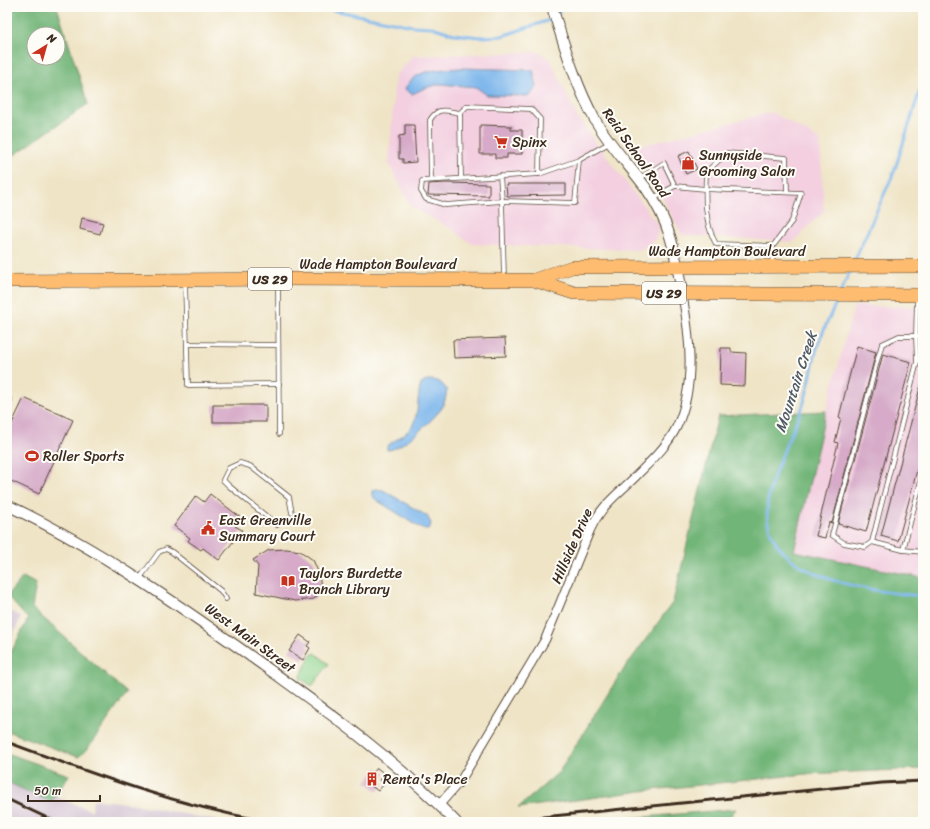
<svg xmlns="http://www.w3.org/2000/svg" width="930" height="829" font-family="Sriracha,sans-serif">
<style>
.built{fill:#f3cfe0}
.industrial{fill:#cfbdcf}
.green{fill:#8ed38d;stroke:#647e56}
.forest{fill:#72b578;stroke:#56704b;fill-rule:evenodd}
.water{fill:#7ab5eb;stroke:#5a7084}
.lines{fill:none;stroke-linecap:round;stroke-linejoin:round}
.stream{stroke:#7ab5eb;stroke-width:3}
.building{fill:#d6aac8}
.service-casing{stroke:#564637;stroke-width:5.5}
.minor-casing{stroke:#564637;stroke-width:10}
.tertiary-casing{stroke:#564637;stroke-width:12}
.primary-casing{stroke:#564637;stroke-width:14}
.service{stroke:#fff;stroke-width:4}
.minor{stroke:#fff;stroke-width:8}
.tertiary{stroke:#fff;stroke-width:10}
.primary{stroke:#febc70;stroke-width:13}
.rail{stroke:#3b2a1e;stroke-width:3}
.labels{text-anchor:middle;dominant-baseline:central;stroke-width:4;stroke-linejoin:round;paint-order:stroke}
.shield{fill:#fdfcf7;stroke:#75695f;stroke-width:1}
.shield-label{font-size:13px;font-weight:bold;fill:#3b2a1e}
.poi-label{font-size:14px;fill:#3b2a1e;stroke:#fdfcf7;text-anchor:start}
.street-label{font-size:14px;fill:#3b2a1e;stroke:#fdfcf7}
.water-label{font-size:15px;font-style:italic;fill:#515b66;stroke:#fdfcf7}
</style>
<rect width="100%" height="100%" fill="#fdfcf7"/>
<filter id="ink" filterUnits="userSpaceOnUse"><feTurbulence type="fractalNoise" baseFrequency=".025" numOctaves="2"/><feDisplacementMap in="SourceGraphic" scale="8" xChannelSelector="R" yChannelSelector="G"/><feConvolveMatrix kernelMatrix="1 2 1 2 8 2 1 2 1" color-interpolation-filters="sRGB"/></filter>
<filter id="wash" filterUnits="userSpaceOnUse"><feTurbulence type="fractalNoise" baseFrequency=".012" numOctaves="4" result="noise"/><feDisplacementMap in="SourceGraphic" scale="16" xChannelSelector="R" yChannelSelector="G"/><feGaussianBlur stdDeviation="0.9" result="paint"/><feColorMatrix in="noise" values="0 0 0 0 0 0 0 0 0 0 0 0 0 0 0 0 0 1.4 0 .05"/><feComposite in="paint" operator="in"/></filter>
<g filter="url(#wash)">
<rect width="100%" height="100%" fill="#efe4c6"/>
<!-- built -->
<g class="built">
<polygon points="539,52 550,59 577,117 659,226 656,239 640,250 472,244 450,228 411,206 389,164 395,76 413,56"/>
<polygon points="772,112 820,140 824,211 793,242 682,235 636,147"/>
<polygon points="854,306 923,307 923,578 794,551 826,411"/>
</g>
<!-- industrial -->
<g class="industrial">
<polygon points="7,609 21,617 7,648"/>
<polygon points="7,778 92,811 93,799 134,804 224,822 7,822"/>
</g>
<!-- green -->
<polygon class="green" points="315,653 329,664 312,686 300,678 310,656"/>
<!-- forest -->
<g class="forest">
<path d="M7,7H57L88,104L7,160ZM34,34H58V58H34Z"/>
<polygon points="826,411 794,551 923,578 923,711 918,720 923,723 923,769 806,774 642,791 518,808 559,772 619,676 673,602 718,416"/>
<polygon points="23,577 36,584 32,608 127,693 86,751 78,757 7,731 7,660 28,619 7,596"/>
<polygon points="7,753 60,772 69,775 51,802 7,782"/>
<polygon points="736,809 726,822 586,822"/>
</g>
<!-- water -->
<g class="water">
<path d="M460,68L533,70L537,86L530,96L487,95L476,87L440,84L425,88L412,94L405,89C415,68 439,70 460,68Z"/>
<path d="M428,380C437,380 442,382 447,390C446,396 445,402 442,408C434,419 400,451 387,450V446C394,441 402,436 408,431C420,420 416,399 421,384Z"/>
<polygon points="376,489 383,490 427,516 431,523 430,528 424,530 378,501 372,496 372,491"/>
</g>
<g class="lines">
<!-- stream -->
<g class="stream">
<polyline points="317,7 413,26 432,27 454,34 480,37 502,36 550,20 564,7"/>
<polyline points="854,262 894,172 923,81"/>
<polyline points="841,291 851,269"/>
<path d="M838,298C830,317 820,335 815,355C811,373 808,393 801,411C790,438 767,482 767,511C766,579 873,592 923,596"/>
</g>
</g>
<g id="blocks">
<!-- building -->
<g class="building">
<polygon points="405,125 414,125 416,162 403,163 403,159 399,159 399,136 405,135"/>
<polygon points="480,125 511,126 511,130 522,130 522,154 507,154 507,158 495,158 495,154 480,154"/>
<polygon points="689,151 697,169 686,174 678,156"/>
<polygon points="445,183 489,184 489,196 428,195 429,184"/>
<polygon points="506,184 566,184 566,195 507,196"/>
<polygon points="82,218 103,223 100,234 80,229"/>
<polygon points="505,338 506,356 454,358 453,340"/>
<polygon points="857,346 876,352 832,523 829,522 825,538 816,536 838,443 835,442 841,418 839,417"/>
<polygon points="721,348 731,348 731,352 746,353 745,386 720,385"/>
<polygon points="883,354 911,362 866,532 838,524"/>
<polygon points="920,388 923,388 923,448 898,541 881,536"/>
<polygon points="24,398 73,420 39,494 7,479 7,434"/>
<rect x="213" y="405" width="53" height="17"/>
<polygon points="210,494 241,518 235,526 242,530 219,560 203,548 201,550 188,541 190,538 174,526 196,496 204,502"/>
<polygon points="287,549 300,551 313,560 319,574 321,588 318,595 314,599 295,601 256,593 258,566 253,560 269,550"/>
<polygon points="300,635 310,642 307,646 310,648 303,660 289,651"/>
<polygon points="377,768 385,774 380,780 384,784 378,791 366,782"/>
</g>
</g>
</g>
<g filter="url(#ink)">
<use href="#blocks" fill-opacity="0" stroke="#564637" stroke-width="1"/>
<g class="lines">
<!-- service casing -->
<g class="service-casing">
<g id="service">
<polyline points="500,176 502,201 446,205 426,199 421,191 422,181 539,174 579,160"/>
<polyline points="461,178 460,113 467,106 531,109 540,119 539,174"/>
<polyline points="640,178 664,163 675,186 653,198"/>
<path d="M431,180L430,120C439,106 445,111 460,113"/>
<polyline points="675,186 705,189 801,193 792,221 773,246 772,265"/>
<path d="M773,246L716,244C704,223 705,196 706,172L727,153L786,158L787,192"/>
<polyline points="504,278 502,201 575,203 579,160 609,143"/>
<polyline points="185,282 188,385 279,384"/>
<polyline points="278,282 279,434"/>
<polyline points="917,297 916,336 923,336"/>
<polygon points="899,336 916,336 917,362 872,542 865,547 844,543 832,535 876,365 882,344"/>
<polyline points="187,344 278,345"/>
<polyline points="7,395 10,401 7,406"/>
<polyline points="277,525 229,486 223,480 229,468 240,463 250,466 289,497 292,513"/>
<polyline points="872,542 903,550 923,473"/>
<polyline points="903,550 923,552"/>
<polyline points="140,578 159,552 166,549 172,552 221,591 226,599"/>
</g>
</g>
<!-- minor casing -->
<g class="minor-casing">
<path id="minor" d="M439,805L461,780L545,640L590,530C603,502 619,494 639,473C653,459 669,444 677,426C696,386 690,335 682,293"/>
</g>
<!-- tertiary casing -->
<g class="tertiary-casing">
<g id="tertiary">
<path d="M552,7C564,44 575,83 594,118C608,143 629,165 646,188C671,224 675,252 682,293"/>
<path d="M7,505C96,547 176,603 256,660C327,711 395,759 456,822"/>
</g>
</g>
<!-- primary casing -->
<g class="primary-casing">
<g id="primary">
<polyline points="534,280 572,267 923,266"/>
<polyline points="7,281 278,279 534,280 574,293 923,295"/>
</g>
</g>
<!-- service -->
<use href="#service" class="service"/>
<!-- minor -->
<use href="#minor" class="minor"/>
<!-- tertiary -->
<use href="#tertiary" class="tertiary"/>
<!-- primary -->
<use href="#primary" class="primary"/>
<!-- rail -->
<g class="rail">
<path d="M7,742C93,774 178,806 270,822"/>
<polyline points="7,799 56,822"/>
<polyline points="494,822 882,783 923,781"/>
</g>
</g>
</g>
<!-- icons -->
<defs>
<g id="supermarket-bare" transform="scale(1.08)"><path d="M-6-5.5h2.5l.6 2H6L4.5 2H-2.5L-4.4-4H-6ZM-1.5 3.2a1.3 1.3 0 1 0 .1 0ZM3 3.2a1.3 1.3 0 1 0 .1 0Z" fill="#c8321e" stroke="#fdfcf7" stroke-width="2.5" paint-order="stroke"/></g>
<g id="shop-bare" transform="scale(1.08)"><path d="M-5-2.5h2.3a2.7 3.5 0 0 1 5.4 0H5L5.5 6h-11ZM-1.5-2.5h3a1.5 2.3 0 0 0-3 0Z" fill="#c8321e" stroke="#fdfcf7" stroke-width="2.5" paint-order="stroke"/></g>
<g id="stadium-bare" transform="scale(1.08)"><path d="M0-5a6.5 5 0 1 0 0 10a6.5 5 0 1 0 0-10ZM-3.5-1.8h7v3.6h-7Z" fill="#c8321e" stroke="#fdfcf7" stroke-width="2.5" paint-order="stroke"/></g>
<g id="civic-bare" transform="scale(1.08)"><path d="M-.6-6.5H3V-4.5H.6V-3L4-1V1h2V6H-6V1h2V-1L-.6-3ZM-1.2 2.5V6h2.4V2.5Z" fill="#c8321e" stroke="#fdfcf7" stroke-width="2.5" paint-order="stroke"/></g>
<g id="library-bare" transform="scale(1.08)"><path d="M-6-4Q-3-5.5-.7-3.5V5Q-3 3-6 4ZM6-4Q3-5.5 .7-3.5V5Q3 3 6 4Z" fill="#c8321e" stroke="#fdfcf7" stroke-width="2.5" paint-order="stroke"/></g>
<g id="building-bare" transform="scale(1.08)"><path d="M-4-6H4V6H1V3H-1V6H-4ZM-2.5-4.3h1.7v1.8h-1.7ZM.8-4.3h1.7v1.8H.8ZM-2.5-1h1.7V.8h-1.7ZM.8-1h1.7V.8H.8Z" fill="#c8321e" stroke="#fdfcf7" stroke-width="2.5" paint-order="stroke"/></g>
</defs>
<g fill-rule="evenodd">
<use href="#supermarket-bare" x="501" y="142"/>
<use href="#shop-bare" x="688" y="163"/>
<use href="#stadium-bare" x="32" y="456"/>
<use href="#civic-bare" x="208" y="528"/>
<use href="#library-bare" x="288" y="581"/>
<use href="#building-bare" x="372" y="779"/>
</g>
<g class="labels">
<!-- shield labels -->
<g class="shield">
<rect x="248" y="268" width="44" height="22" rx="3"/>
<rect x="642" y="282" width="44" height="22" rx="3"/>
</g>
<g class="shield-label">
<text x="270" y="279">US 29</text>
<text x="664" y="293">US 29</text>
</g>
<!-- poi labels -->
<g class="poi-label">
<text x="512" y="142">Spinx</text>
<text x="699" y="155">Sunnyside<tspan x="699" dy="16">Grooming Salon</tspan></text>
<text x="43" y="456">Roller Sports</text>
<text x="219" y="520">East Greenville<tspan x="219" dy="16">Summary Court</tspan></text>
<text x="299" y="573">Taylors Burdette<tspan x="299" dy="16">Branch Library</tspan></text>
<text x="383" y="779">Renta's Place</text>
</g>
<!-- street labels -->
<g class="street-label">
<text transform="translate(636 153) rotate(55)">Reid School Road</text>
<text x="727" y="251">Wade Hampton Boulevard</text>
<text x="378" y="264">Wade Hampton Boulevard</text>
<text transform="translate(572 546) rotate(-66)">Hillside Drive</text>
<text transform="translate(250 638) rotate(36)">West Main Street</text>
</g>
<!-- water labels -->
<g class="water-label">
<text transform="translate(796 382) rotate(-72)">Mountain Creek</text>
</g>
</g>
<!-- margin -->
<rect width="930" height="829" fill="none" stroke="#fdfcf7" stroke-width="24"/>
<!-- north arrow -->
<g transform="translate(46 46) rotate(37)"><circle r="19" fill="#fdfcf7" stroke="#afa8a0"/>
<path d="M0-3L7 15L0 10L-7 15Z" fill="#c8321e"/>
<text y="-6" font-size="11" font-weight="bold" text-anchor="middle" fill="#3b2a1e">N</text>
</g>
<!-- scale -->
<path d="M28 795v6h72v-6" fill="none" stroke="#3b2a1e" stroke-width="2"/>
<text x="34" y="795" font-size="12" fill="#3b2a1e" stroke="#fdfcf7" stroke-width="3" paint-order="stroke">50 m</text>
</svg>
